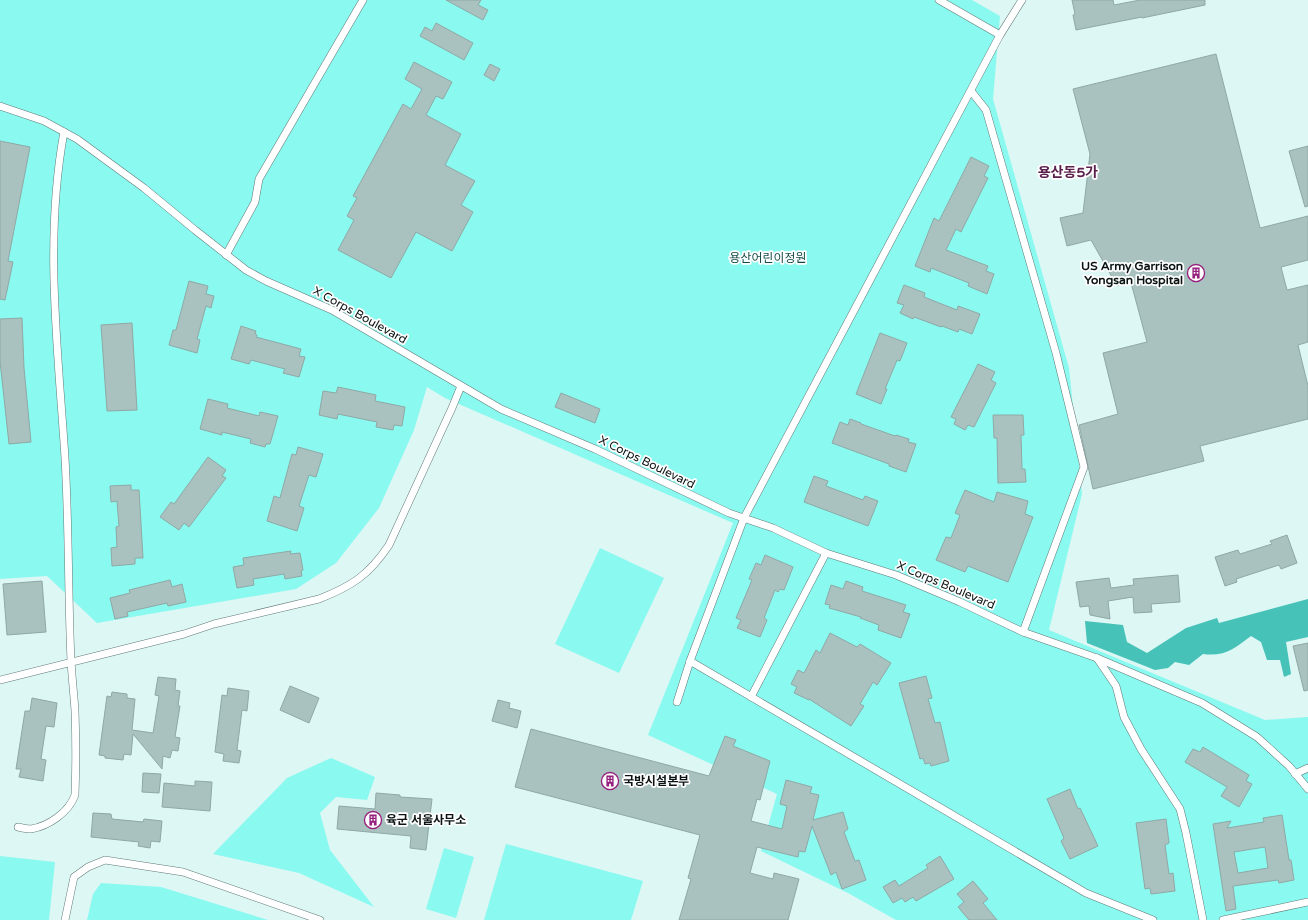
<svg xmlns="http://www.w3.org/2000/svg" width="1308" height="920" font-family="'Varela Round','Noto Sans KR',sans-serif">
<style>
.green{fill:#8af9f0}
.forest{fill:#46c2b8}
.building{fill:#a9c2bf;stroke:#8fa8a5;fill-rule:evenodd}
.lines{fill:none;stroke-linecap:round;stroke-linejoin:round}
.service-casing{stroke:#617977;stroke-width:8}
.service{stroke:#fff;stroke-width:7}
.labels{text-anchor:middle;dominant-baseline:central;stroke-width:3.5;stroke-linejoin:round;paint-order:stroke}
.park-label{font-size:12px;fill:#144a46;stroke:#fff}
.poi-label{font-size:12px;font-weight:bold;fill:#0b1413;stroke:#fff;text-anchor:start}
.street-label{font-size:12px;fill:#0b1413;stroke:#fff}
.quarter-label{font-size:14px;font-weight:bold;fill:#5a214c;stroke:#fff}
</style>
<rect width="100%" height="100%" fill="#dcf7f4"/>
<!-- green -->
<g class="green">
<polygon points="0,0 972,0 1000,16 993,99 1069,368 1082,494 1049,630 1265,720 1308,717 1308,920 896,920 848,893 761,851 777,794 648,735 733,523 445,398 427,387 414,430 379,508 336,563 296,589 97,623 47,576 0,579"/>
<polygon points="600,548 664,578 619,673 555,644"/>
<polygon points="331,758 375,777 367,800 336,797 320,813 330,850 374,907 299,873 213,854 287,778"/>
<polygon points="506,844 643,881 631,920 484,920"/>
<polygon points="444,848 474,857 456,918 426,909"/>
<polygon points="0,856 55,862 49,920 0,920"/>
<polygon points="101,883 161,887 268,920 87,920 93,894"/>
</g>
<!-- forest -->
<path class="forest" d="M1308,599V637L1286,642L1291,674L1284,677L1280,660H1267L1261,642L1251,636C1235,648 1225,657 1203,654L1189,665L1175,662L1168,668L1155,670L1087,643L1085,621L1123,625L1127,642L1147,653L1186,628L1217,618L1219,623Z"/>
<!-- building -->
<g class="building">
<polygon points="446,0 481,0 478,5 488,10 483,20"/>
<polygon points="1072,0 1113,0 1114,5 1140,0 1205,0 1205,5 1142,18 1142,17 1076,30 1073,15 1075,14"/>
<polygon points="436,23 473,43 464,60 420,36 425,27 432,31"/>
<polygon points="1216,54 1260,228 1308,216 1308,260 1281,267 1287,290 1308,285 1308,342 1298,345 1308,386 1308,419 1200,446 1204,461 1093,489 1079,425 1118,414 1103,353 1147,342 1130,279 1117,286 1091,240 1067,246 1060,218 1083,213 1090,154 1073,89"/>
<polygon points="414,62 452,82 443,99 436,96 426,115 461,134 445,165 475,181 461,205 473,212 452,251 416,232 391,278 338,250 354,220 347,216 357,198 353,196 403,104 411,109 422,89 405,79"/>
<polygon points="490,64 500,69 494,81 484,75"/>
<polygon points="0,141 30,147 8,261 13,262 5,300 0,299"/>
<polygon points="1308,146 1308,206 1305,207 1289,151"/>
<polygon points="971,157 989,166 984,176 988,178 961,232 956,229 946,250 988,266 986,271 994,274 987,294 968,286 969,283 931,268 930,272 915,266 934,218 939,221"/>
<polygon points="189,281 208,286 206,294 214,296 211,308 206,306 197,339 200,340 197,353 169,345 173,330 176,330"/>
<polygon points="904,285 925,293 924,297 957,310 958,306 980,314 972,334 959,329 958,332 942,326 941,327 914,317 913,319 900,313 904,305 897,303"/>
<polygon points="22,318 24,368 31,442 9,444 0,361 0,319"/>
<polygon points="132,323 137,410 107,411 101,325"/>
<polygon points="241,326 256,331 255,334 257,335 256,337 301,349 299,356 305,357 299,377 283,373 285,369 251,360 249,364 231,359"/>
<polygon points="880,333 907,343 900,361 897,360 885,389 887,389 881,404 856,394"/>
<polygon points="978,364 995,372 991,380 996,383 974,427 968,425 965,430 954,424 956,419 951,417"/>
<polygon points="338,387 376,395 375,401 405,407 402,426 394,425 393,430 376,427 377,422 338,414 337,419 319,415 323,391 336,393"/>
<polygon points="561,393 600,409 595,423 555,407"/>
<polygon points="208,399 228,404 227,408 259,416 260,412 278,416 270,444 266,444 265,447 250,443 251,439 222,432 222,435 200,429"/>
<polygon points="993,415 1023,415 1024,435 1021,435 1022,469 1025,469 1026,482 998,483 997,438 994,438"/>
<polygon points="850,419 861,423 861,424 895,436 896,435 909,439 908,442 916,444 906,472 889,466 889,464 832,443 840,422 848,425"/>
<polygon points="298,447 323,454 316,477 309,475 299,506 304,508 297,531 267,521 274,496 280,498 292,454 296,455"/>
<polygon points="208,457 226,470 222,476 226,478 189,527 184,523 179,530 160,517 171,502 174,504"/>
<polygon points="814,476 828,481 826,486 863,500 865,496 878,501 868,526 804,502"/>
<polygon points="131,485 131,490 139,490 143,558 135,558 135,564 112,566 111,548 117,547 116,527 119,526 117,501 111,502 110,486"/>
<polygon points="965,490 994,502 997,492 1028,501 1025,514 1033,517 1008,582 968,566 965,572 936,560 946,537 951,538 960,515 955,513"/>
<polygon points="1287,535 1297,563 1281,569 1279,565 1236,579 1237,582 1225,586 1215,557 1238,550 1240,554 1272,544 1270,541"/>
<polygon points="291,551 290,554 300,553 303,570 301,571 302,576 285,579 284,574 253,579 254,585 237,588 233,567 244,565 243,558"/>
<polygon points="765,555 793,567 784,590 780,589 778,592 775,590 764,618 767,620 760,637 737,628 741,620 736,618 752,580 749,579 756,563 761,565"/>
<polygon points="1178,575 1180,602 1151,604 1152,612 1134,613 1133,597 1108,601 1110,619 1090,615 1089,606 1080,607 1076,582 1109,578 1111,588 1134,585 1133,579"/>
<polygon points="170,580 172,587 182,584 186,602 168,606 167,603 127,612 128,616 115,619 110,598 130,593 129,590"/>
<polygon points="42,581 46,632 7,635 3,584"/>
<polygon points="846,581 863,587 862,591 906,605 903,612 910,614 901,638 878,630 879,625 860,618 861,617 829,608 830,605 825,604 831,585 843,589"/>
<polygon points="830,633 857,647 860,644 891,663 877,685 873,682 860,704 864,706 851,726 809,699 809,700 794,693 797,687 791,684 798,670 804,673 816,650 820,653"/>
<polygon points="1308,643 1308,690 1304,691 1293,646"/>
<polygon points="926,676 932,698 928,699 935,723 940,722 949,761 931,766 930,763 925,764 923,758 920,759 899,683"/>
<polygon points="158,677 176,679 175,690 180,691 178,706 180,706 175,737 180,738 178,751 172,750 170,758 163,756 162,769 133,734 131,755 124,754 123,760 105,758 105,756 99,755 107,696 111,697 112,692 127,694 127,698 135,699 132,730 153,733 159,696 155,695"/>
<polygon points="290,686 319,698 309,723 280,710"/>
<polygon points="228,688 249,691 247,711 242,710 237,750 241,751 239,763 223,761 224,754 215,752 222,695 227,696"/>
<polygon points="32,698 57,703 54,727 46,726 41,759 46,760 43,781 19,777 21,769 16,769 25,711 30,711"/>
<polygon points="498,700 510,703 509,708 521,711 517,728 492,721"/>
<polygon points="531,729 709,776 725,736 736,740 733,746 770,761 760,800 757,799 751,821 782,829 787,806 780,804 786,780 812,787 810,793 819,795 813,820 843,812 848,829 844,832 855,861 859,860 866,880 842,889 836,872 831,875 812,826 805,852 799,851 798,857 757,847 750,873 773,879 774,873 799,879 788,920 679,920 691,879 688,878 700,835 515,787"/>
<polygon points="1203,747 1249,775 1246,781 1252,784 1239,807 1221,796 1227,787 1185,762 1193,749 1200,752"/>
<polygon points="143,773 161,774 159,793 142,792"/>
<polygon points="195,781 212,782 210,811 162,807 164,783 195,786"/>
<polygon points="1070,789 1078,809 1080,808 1098,846 1070,859 1061,841 1064,838 1047,799"/>
<polygon points="376,793 400,795 400,797 432,799 426,850 410,848 411,836 337,829 339,806 375,809"/>
<polygon points="93,813 111,814 112,819 143,822 144,819 162,821 160,842 151,841 150,848 138,846 139,842 91,837"/>
<path d="M1282,815L1289,860H1291L1294,880L1279,883L1278,880L1233,886L1236,909L1226,911L1213,824L1231,821L1227,828L1264,822L1263,818ZM1265,847L1268,868L1238,873L1234,852Z"/>
<polygon points="1166,819 1169,843 1165,845 1169,874 1173,873 1175,891 1151,894 1150,888 1145,889 1136,823"/>
<polygon points="940,856 954,879 916,901 913,897 905,902 902,898 893,903 883,887 895,880 899,886 928,868 926,865"/>
<polygon points="973,881 988,899 983,903 997,920 969,920 958,907 964,902 957,894"/>
</g>
<g class="lines">
<!-- service casing -->
<g class="service-casing">
<g id="service">
<polyline points="1000,35 1022,0"/>
<polyline points="971,91 986,110 1056,353 1084,467 1023,632"/>
<polyline points="0,106 44,121 77,139 144,188 195,230 246,270 266,281 332,310 501,409 595,449 729,513 773,528 826,553 896,575 960,602 1023,632 1097,658 1202,703 1257,737 1289,766 1308,789"/>
<polyline points="226,255 255,202 259,179 363,0"/>
<polyline points="1097,658 1116,686 1124,717 1141,749 1180,809 1186,833 1203,920"/>
<polyline points="690,661 1086,893 1153,920"/>
<path d="M0,680L184,634L214,624L319,599C352,586 369,575 389,545L452,408L461,386"/>
<polyline points="751,697 826,553"/>
<polyline points="677,702 690,661 744,518 1000,35 939,0"/>
<polyline points="1295,774 1308,768"/>
<path d="M18,827C22,828 26,829 31,829C49,826 69,812 75,795C76,767 76,739 75,711C74,695 72,678 71,661C68,594 69,526 65,458C58,349 44,240 64,132"/>
<polyline points="65,920 74,877 88,867 105,860 183,872 320,920"/>
<polyline points="1223,920 1308,902"/>
</g>
</g>
<!-- service -->
<use href="#service" class="service"/>
</g>
<!-- icons -->
<defs>
<g id="building-ring" transform="scale(0.9)"><circle r="9.5" fill="#fff" stroke="#96207d" stroke-width="1.5"/><path d="M-4-6H4V6H1V3H-1V6H-4ZM-2.5-4.3h1.7v1.8h-1.7ZM.8-4.3h1.7v1.8H.8ZM-2.5-1h1.7V.8h-1.7ZM.8-1h1.7V.8H.8Z" fill="#96207d"/></g>
</defs>
<g fill-rule="evenodd">
<use href="#building-ring" x="1196" y="273"/>
<use href="#building-ring" x="610" y="781"/>
<use href="#building-ring" x="373" y="820"/>
</g>
<g class="labels">
<!-- park labels -->
<g class="park-label">
<text x="768" y="258">용산어린이정원</text>
</g>
<!-- poi labels -->
<g class="poi-label">
<text x="1183" y="266" text-anchor="end">US Army Garrison<tspan x="1183" dy="14">Yongsan Hospital</tspan></text>
<text x="623" y="781">국방시설본부</text>
<text x="386" y="820">육군 서울사무소</text>
</g>
<!-- street labels -->
<g class="street-label">
<text transform="translate(360 315) rotate(29)">X Corps Boulevard</text>
<text transform="translate(647 462) rotate(26)">X Corps Boulevard</text>
<text transform="translate(946 585) rotate(23)">X Corps Boulevard</text>
</g>
<!-- quarter labels -->
<g class="quarter-label">
<text x="1068" y="172">용산동5가</text>
</g>
</g>
</svg>
